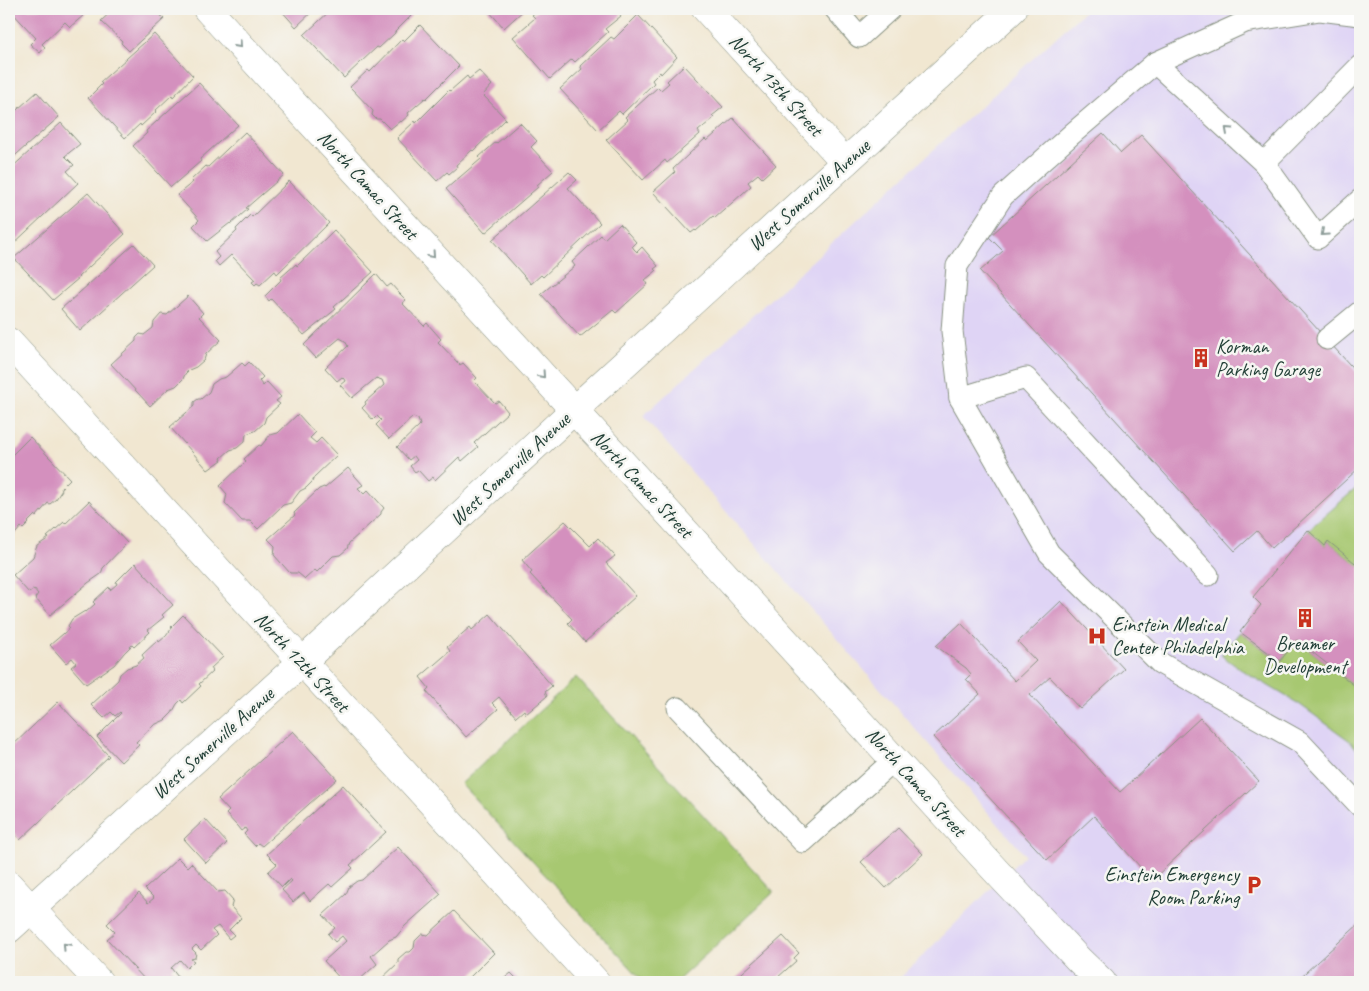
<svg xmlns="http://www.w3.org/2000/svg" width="1369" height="991" font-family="Caveat,sans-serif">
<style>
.built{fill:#dfd4f5}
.green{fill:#a7c871;stroke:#638252}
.building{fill:#d490be}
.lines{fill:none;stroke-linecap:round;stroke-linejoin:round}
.lane-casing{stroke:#889282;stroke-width:23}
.street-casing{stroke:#889282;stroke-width:29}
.lane{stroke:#fff;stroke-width:21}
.street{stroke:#fff;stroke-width:28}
.oneway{stroke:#8f9e9a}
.labels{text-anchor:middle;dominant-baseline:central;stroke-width:5;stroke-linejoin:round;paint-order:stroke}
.street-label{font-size:20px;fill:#1f3d34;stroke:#f6f6f2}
.poi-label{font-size:20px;fill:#1f3d34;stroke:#f6f6f2;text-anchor:start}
</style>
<rect width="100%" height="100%" fill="#f6f6f2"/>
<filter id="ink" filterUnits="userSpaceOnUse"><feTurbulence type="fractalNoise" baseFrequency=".02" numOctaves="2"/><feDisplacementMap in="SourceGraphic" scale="10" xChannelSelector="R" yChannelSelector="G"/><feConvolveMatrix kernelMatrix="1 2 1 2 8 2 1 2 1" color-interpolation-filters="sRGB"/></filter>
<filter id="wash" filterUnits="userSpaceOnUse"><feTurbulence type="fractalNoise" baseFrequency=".0096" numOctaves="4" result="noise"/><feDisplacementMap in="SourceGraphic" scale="20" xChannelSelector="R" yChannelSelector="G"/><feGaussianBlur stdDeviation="1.12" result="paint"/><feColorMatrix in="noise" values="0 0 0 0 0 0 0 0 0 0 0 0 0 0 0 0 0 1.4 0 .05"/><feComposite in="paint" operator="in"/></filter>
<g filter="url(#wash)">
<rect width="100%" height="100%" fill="#f1e7d1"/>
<!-- built -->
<polygon class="built" points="1087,9 1360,9 1360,982 896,982 1025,855 643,416"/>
<!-- green -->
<g class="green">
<polygon points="1360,485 1360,567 1328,541 1325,546 1308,530"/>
<polygon points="1240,632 1280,661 1297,640 1360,690 1360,753 1350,741 1299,704 1240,669 1221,655"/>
<polygon points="576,677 774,892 676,982 644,982 461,784"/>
</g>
<g id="blocks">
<!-- building -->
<g class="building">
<polygon points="9,9 91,9 70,27 65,22 42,44 45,47 40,53 30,44 36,38"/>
<polygon points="114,9 155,9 164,19 129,51 121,43 122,41 101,21"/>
<polygon points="280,9 315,9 296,27"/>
<polygon points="332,9 412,9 408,12 411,16 395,32 395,33 379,48 377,47 344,78 304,35"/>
<polygon points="487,9 525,9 504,28"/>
<polygon points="539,9 627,9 620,14 621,16 605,29 608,32 575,62 572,59 550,79 513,37 535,18 532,15"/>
<polygon points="638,15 677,57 661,74 660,72 652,80 654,83 622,114 619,111 598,130 560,89 582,69 580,66 611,37 614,39"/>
<polygon points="420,25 459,66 426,99 425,98 408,113 409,115 401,122 400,121 390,129 380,119 376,119 372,115 373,111 350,87 368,70 370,72 402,39 404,41"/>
<polygon points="154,34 193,76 173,97 172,95 155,111 156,112 141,126 140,124 125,138 88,98 102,84 100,82"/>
<polygon points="684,65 723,107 712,116 714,118 698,131 700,134 667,163 665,160 643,180 606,140 628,120 625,117 658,87 661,90 669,83 667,81"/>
<polygon points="479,71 492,85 483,95 506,119 473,151 472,150 456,165 457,167 449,174 447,172 437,181 397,138 415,121 416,123 449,90 450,91 467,76 469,79"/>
<polygon points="199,83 238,125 200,159 201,161 171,187 133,146 147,133 146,131"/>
<polygon points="37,92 59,117 9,161 9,117"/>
<polygon points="733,118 776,165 762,178 758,174 748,182 751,186 715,218 713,216 696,231 695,230 691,233 653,192 675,172 673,169 705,139 707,141"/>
<polygon points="61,123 80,144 65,156 74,165 67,171 78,183 9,248 9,170"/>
<polygon points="520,123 537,141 531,147 553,171 537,185 538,187 485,233 446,189 481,159 479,157 496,142 497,143"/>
<polygon points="245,132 284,175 246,208 248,209 231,224 230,223 207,241 193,226 199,220 195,215 177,195 193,182 191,180 206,166 208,167"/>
<polygon points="1103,133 1121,153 1141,135 1360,376 1360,467 1272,548 1257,531 1235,551 980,271 1003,251 989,237"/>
<polygon points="569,172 577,180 568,188 600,223 543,277 541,275 531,284 492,240"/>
<polygon points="289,181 329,223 277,274 275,271 260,285 257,283 255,285 252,282 255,280 231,255 219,266 215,261 219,257 215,252 237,231 236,229 250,215 252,217"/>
<polygon points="88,193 125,234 78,277 79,278 53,300 14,258"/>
<polygon points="620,224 636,242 632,246 634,249 637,252 642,247 658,266 654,269 656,271 645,280 648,284 616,313 613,310 580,337 541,294 575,266 572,262 601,235 604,239"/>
<polygon points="334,230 373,272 334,307 336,309 304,335 271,299 269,301 265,296 281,280 280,278 296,264 297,266"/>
<polygon points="134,244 153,265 80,331 61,309"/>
<polygon points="376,274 387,287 391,284 398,292 406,300 402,303 424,326 427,323 441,339 438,342 460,365 463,363 477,378 474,381 495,403 499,401 508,412 474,443 478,447 462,461 459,457 435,480 433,477 428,481 418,470 415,472 410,466 417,460 414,456 409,460 397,447 420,425 418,419 413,417 389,439 376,425 381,420 377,416 373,420 362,408 366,404 365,402 384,385 382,380 376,378 352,398 340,385 345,381 344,379 342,377 337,381 325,368 348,346 345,341 340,338 316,358 304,345"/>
<polygon points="188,296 203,313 199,317 221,340 206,354 204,360 196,367 189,370 185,374 183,379 176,386 168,389 150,406 111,364 136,341 136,338 140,334 144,335 153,328 154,322 161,314 167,315"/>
<polygon points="249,362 263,377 259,381 263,386 267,382 281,397 276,401 280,404 266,417 264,423 255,431 246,434 245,441 237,448 230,450 221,458 222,460 208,470 170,427 194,406 194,402 198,399 201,399 209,392 212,384 219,379 226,377 242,363 245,366"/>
<polygon points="298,414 315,433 310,438 316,443 321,438 337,455 314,477 312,482 306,488 300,491 291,503 283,505 258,529 250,521 242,521 225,503 227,494 220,486 246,461 244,459 259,445 261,446 270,435 278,433"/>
<polygon points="30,437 70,479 61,488 62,490 56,499 50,504 48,503 36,517 35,515 28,522 29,523 23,529 21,527 9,541 9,458"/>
<polygon points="348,468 363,485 358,488 364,494 368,490 384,508 381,512 381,514 349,543 347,549 340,555 333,556 317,572 315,570 305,579 298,573 290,573 274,555 275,546 268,539 295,515 294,513 319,489 324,487 325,488"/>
<polygon points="89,501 127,543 103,568 101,574 88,583 50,615 35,598 38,594 34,589 29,593 13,575 33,557 37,546 49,538 47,537 64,522 65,524"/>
<polygon points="565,521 590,546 598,538 615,556 606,563 636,596 585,642 568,623 572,619 530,574 532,572 522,560"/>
<polygon points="1308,530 1325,546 1328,541 1360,567 1360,690 1297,640 1280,661 1240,632 1261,605 1253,597"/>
<polygon points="135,563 173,605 162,615 164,617 148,630 150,632 134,647 132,645 124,653 114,665 86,684 71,667 76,663 72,658 66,663 50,645 70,628 68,626 72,619 85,611 86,612 95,604 93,602 109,587 110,590 117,584 116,582"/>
<polygon points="1061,601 1124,669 1080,709 1050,677 1030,695 1120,792 1200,718 1259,781 1152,880 1094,816 1047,860 933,737 980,694 966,679 971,674 966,668 936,646 961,623 1015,681 1036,661 1018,642"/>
<polygon points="490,614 552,686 545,692 547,696 526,714 524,710 516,717 499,697 492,703 498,709 466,737 426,691 429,688 420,677 450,651 447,647 470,627 472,630"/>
<polygon points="183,615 223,657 211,668 213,671 199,684 201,686 183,703 181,700 177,704 172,713 165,720 154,725 136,742 139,745 121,762 97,737 121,713 120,712 115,716 111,712 104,718 91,705 118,680 120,674 127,668 136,665 144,658 142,655 158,640 159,642 166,636 172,628 171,627"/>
<polygon points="58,702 109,756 20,840 9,828 9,749"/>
<polygon points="293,731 337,779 262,846 258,843 255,846 244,834 247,831 245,828 241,831 237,826 226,814 229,811 218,799"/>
<polygon points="343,785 386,832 350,865 353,868 332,887 329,884 310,901 304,893 293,902 282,890 292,881 290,879 282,887 268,872 277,864 267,854"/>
<polygon points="205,819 227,843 206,863 184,839"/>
<polygon points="898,828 923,854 886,888 861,862"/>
<polygon points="398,847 441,894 405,926 396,937 389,940 371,956 377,964 357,982 343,982 324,961 346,941 342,936 335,942 328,934 335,928 323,915 346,894 349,887 357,881 362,880"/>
<polygon points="178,858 187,867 191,863 218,892 225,891 233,900 231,907 241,918 229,930 234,935 229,939 218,926 212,930 217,935 201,950 196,945 192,949 196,953 195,958 191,959 194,961 187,968 180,960 171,968 178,977 173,982 170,982 167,979 167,982 160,982 158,980 155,982 147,982 107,939 115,932 107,924 139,893 148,903 154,898 145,889"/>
<polygon points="454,911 494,953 467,980 467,982 378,982 398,963 398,959 406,952 410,952 414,948 415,941 422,934 428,935"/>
<polygon points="1360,923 1360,982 1295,982"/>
<polygon points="783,936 799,953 794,958 796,961 777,978 777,982 732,982"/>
<polygon points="511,973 520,982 500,982"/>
</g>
</g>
</g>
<g filter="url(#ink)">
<use href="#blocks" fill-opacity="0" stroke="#889282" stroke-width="1"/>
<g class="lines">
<!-- lane casing -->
<g class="lane-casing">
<g id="lane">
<polyline points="835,9 859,37 890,9"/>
<polyline points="1360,15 1320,10 1245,22 1155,63 1072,134 1003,196 957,266 952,331 960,398 1049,553 1160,663 1300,742 1360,806"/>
<polyline points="1155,63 1264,163 1318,238 1360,200"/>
<polyline points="1264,163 1360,66"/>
<polyline points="1327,339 1360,312"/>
<polyline points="960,398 1026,378 1208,575"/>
<polyline points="678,708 803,842 895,759"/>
</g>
</g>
<!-- street casing -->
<g class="street-casing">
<g id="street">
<polyline points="207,9 996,871 1078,959 1102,982"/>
<polyline points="706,9 845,162"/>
<polyline points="9,342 596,982"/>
<polyline points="9,885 99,982"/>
<polyline points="9,929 302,662 574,410 1013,9"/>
</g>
</g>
<!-- lane -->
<use href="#lane" class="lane"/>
<!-- street -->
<use href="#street" class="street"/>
</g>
<!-- one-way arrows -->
<defs><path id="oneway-chevron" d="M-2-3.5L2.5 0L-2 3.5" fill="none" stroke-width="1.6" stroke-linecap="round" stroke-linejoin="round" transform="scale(1.25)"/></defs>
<g class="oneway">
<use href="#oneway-chevron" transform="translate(239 45) rotate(48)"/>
<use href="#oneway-chevron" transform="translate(1228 130) rotate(-138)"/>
<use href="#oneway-chevron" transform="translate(1324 233) rotate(138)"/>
<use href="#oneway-chevron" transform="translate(432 255) rotate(48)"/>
<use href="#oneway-chevron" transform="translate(542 375) rotate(48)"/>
<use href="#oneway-chevron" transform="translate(66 946) rotate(-133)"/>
</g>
</g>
<!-- icons -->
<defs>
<g id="building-bare" transform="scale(1.5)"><path d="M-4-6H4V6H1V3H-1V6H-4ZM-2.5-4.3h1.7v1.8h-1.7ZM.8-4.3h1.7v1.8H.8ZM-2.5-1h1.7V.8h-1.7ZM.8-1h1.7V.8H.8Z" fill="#c8321e" stroke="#f6f6f2" stroke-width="2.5" paint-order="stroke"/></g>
<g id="hospital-bare" transform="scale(1.5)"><path d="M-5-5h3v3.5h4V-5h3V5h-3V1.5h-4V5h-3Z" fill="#c8321e" stroke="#f6f6f2" stroke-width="2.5" paint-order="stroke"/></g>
<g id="parking-bare" transform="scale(1.5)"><path d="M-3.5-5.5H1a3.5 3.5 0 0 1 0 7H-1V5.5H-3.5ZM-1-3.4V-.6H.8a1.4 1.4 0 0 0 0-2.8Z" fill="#c8321e" stroke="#f6f6f2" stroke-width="2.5" paint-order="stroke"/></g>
</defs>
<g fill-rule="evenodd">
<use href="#building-bare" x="1201" y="358"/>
<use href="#building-bare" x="1305" y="618"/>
<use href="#hospital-bare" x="1097" y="636"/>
<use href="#parking-bare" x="1254" y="885"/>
</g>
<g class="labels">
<!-- street labels -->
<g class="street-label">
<text transform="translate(776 85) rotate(48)">North 13th Street</text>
<text transform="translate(368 185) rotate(48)">North Camac Street</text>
<text transform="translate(809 195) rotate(-42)">West Somerville Avenue</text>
<text transform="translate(510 469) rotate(-43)">West Somerville Avenue</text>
<text transform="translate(642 484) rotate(47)">North Camac Street</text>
<text transform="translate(302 662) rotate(47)">North 12th Street</text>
<text transform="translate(213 743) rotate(-42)">West Somerville Avenue</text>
<text transform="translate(916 782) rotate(48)">North Camac Street</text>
</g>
<!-- poi labels -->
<g class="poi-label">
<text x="1216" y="346">Korman<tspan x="1216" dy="23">Parking Garage</tspan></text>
<text x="1112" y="624">Einstein Medical<tspan x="1112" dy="23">Center Philadelphia</tspan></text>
<text x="1305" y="643" text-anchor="middle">Breamer<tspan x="1305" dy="23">Development</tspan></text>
<text x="1239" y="874" text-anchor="end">Einstein Emergency<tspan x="1239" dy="23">Room Parking</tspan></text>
</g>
</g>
<!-- margin -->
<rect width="1369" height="991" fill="none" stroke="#f6f6f2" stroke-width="30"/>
</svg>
